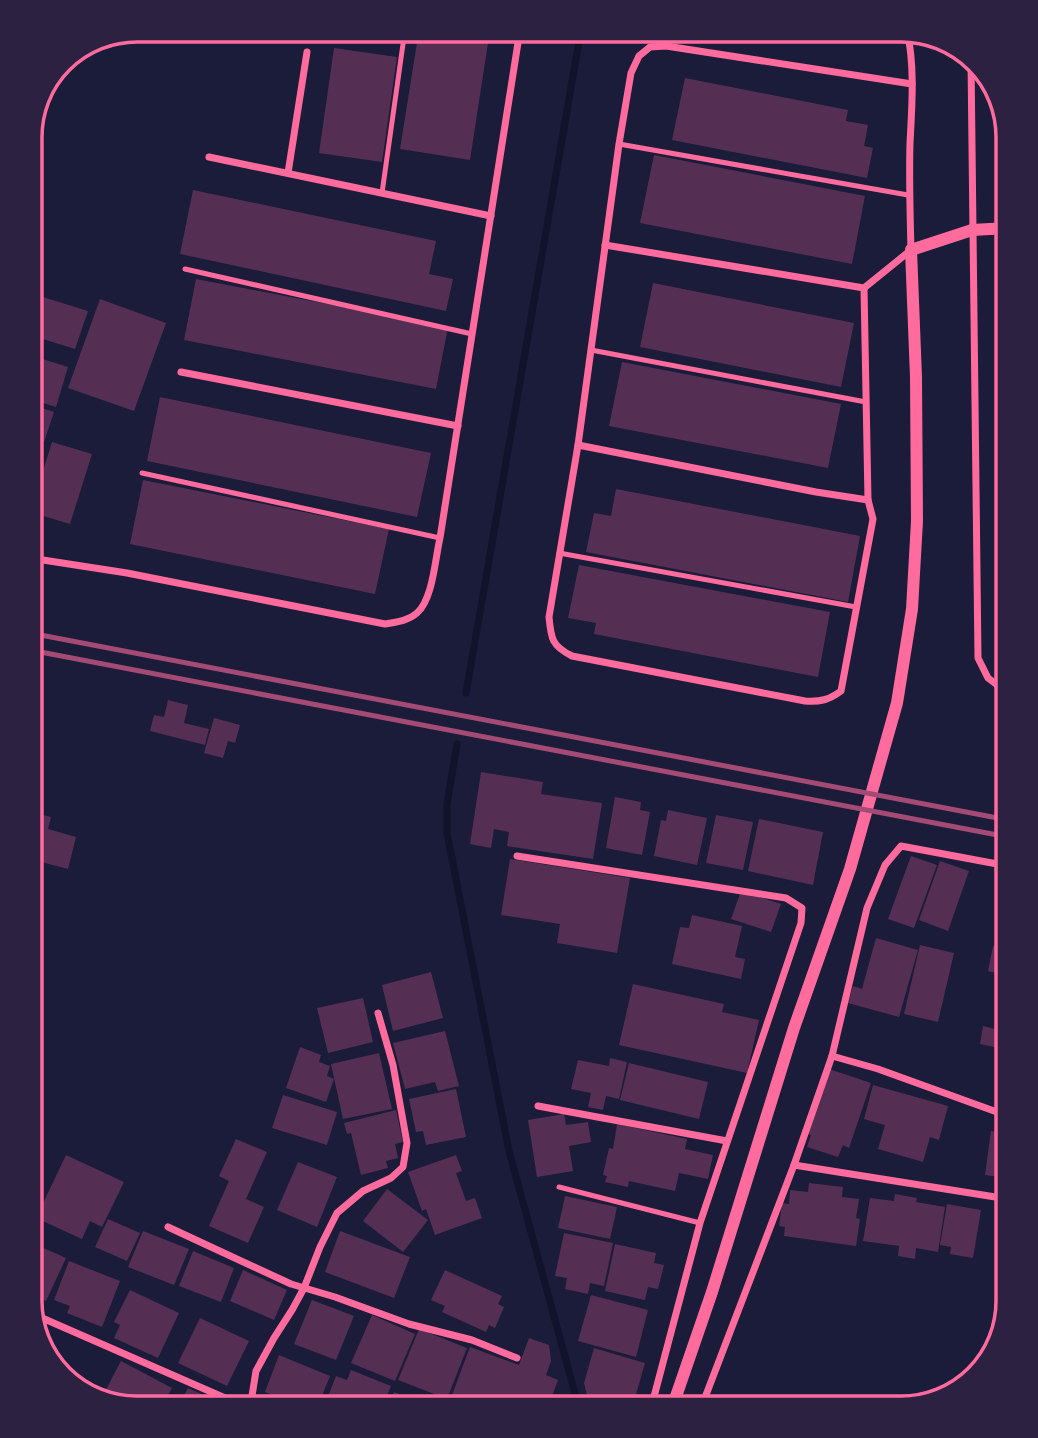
<svg xmlns="http://www.w3.org/2000/svg" width="1038" height="1438" font-family="'Sofia Sans Condensed',sans-serif">
<style>
.lines{fill:none;stroke-linecap:round;stroke-linejoin:round}
.stream{stroke:#12122b;stroke-width:7}
.building{fill:#542f53}
.service{stroke:#ff6b9d;stroke-width:5}
.minor{stroke:#ff6b9d;stroke-width:7}
.tertiary{stroke:#ff6b9d;stroke-width:12}
.rail{stroke:#a44b75;stroke-width:5}
.rim{fill:none;stroke:#ff6b9d;stroke-width:3.5}
</style>
<rect width="100%" height="100%" fill="#1b1b3a"/>
<g class="lines">
<!-- stream -->
<g class="stream">
<polyline points="466,693 581,30"/>
<polyline points="457,744 447,804 447,833 509,1151 579,1408"/>
</g>
</g>
<!-- building -->
<g class="building">
<polygon points="419,30 490,30 470,160 400,149"/>
<polygon points="334,48 397,57 382,162 319,153"/>
<polygon points="685,78 848,110 846,121 868,125 864,146 873,148 867,178 672,140"/>
<polygon points="654,155 865,196 852,264 640,223"/>
<polygon points="193,190 436,241 429,274 453,279 446,311 180,254"/>
<polygon points="196,279 448,327 436,389 184,340"/>
<polygon points="653,283 854,323 841,387 640,347"/>
<polygon points="30,293 88,311 75,349 30,335"/>
<polygon points="100,299 166,323 134,411 68,388"/>
<polygon points="30,355 68,367 56,407 30,399"/>
<polygon points="622,362 841,404 828,468 609,426"/>
<polygon points="160,397 431,453 417,517 147,461"/>
<polygon points="30,404 54,412 44,442 30,438"/>
<polygon points="52,442 92,454 70,524 30,512"/>
<polygon points="143,480 389,529 375,594 130,544"/>
<polygon points="616,489 860,536 848,602 586,552 594,513 611,516"/>
<polygon points="579,565 830,612 818,677 594,634 596,623 568,618"/>
<polygon points="168,700 188,705 184,723 209,729 205,745 150,731 154,715 164,717"/>
<polygon points="214,718 240,725 235,743 228,741 223,758 204,753"/>
<polygon points="481,772 543,782 541,794 602,803 593,859 507,846 509,832 494,829 491,848 470,844"/>
<polygon points="615,797 641,802 640,810 650,812 642,855 606,848"/>
<polygon points="668,810 707,818 697,865 654,856 661,820 666,821"/>
<polygon points="30,812 51,817 48,829 76,837 68,869 30,859"/>
<polygon points="716,815 753,822 743,870 706,863"/>
<polygon points="759,819 823,832 813,885 748,871"/>
<polygon points="911,856 937,865 914,928 888,919"/>
<polygon points="510,859 630,878 617,953 557,943 560,924 501,915"/>
<polygon points="940,861 969,871 948,931 919,920"/>
<polygon points="741,891 781,904 771,932 731,919"/>
<polygon points="692,915 742,926 735,957 745,959 741,979 672,964 680,927 689,928"/>
<polygon points="876,938 918,950 899,1017 848,1003 853,986 862,989"/>
<polygon points="920,945 954,953 938,1022 904,1014"/>
<polygon points="993,946 1008,949 1008,976 988,971"/>
<polygon points="431,972 443,1018 393,1031 382,985"/>
<polygon points="1005,977 1008,978 1008,1050 980,1044 983,1026 995,1029"/>
<polygon points="633,984 724,1004 722,1012 759,1020 747,1073 619,1045"/>
<polygon points="363,998 373,1042 328,1053 317,1008"/>
<polygon points="445,1031 459,1086 438,1091 435,1082 405,1089 393,1043"/>
<polygon points="300,1047 321,1055 319,1062 330,1066 327,1076 334,1079 326,1102 286,1088"/>
<polygon points="379,1053 392,1109 343,1119 331,1064"/>
<polygon points="610,1058 627,1062 619,1099 606,1096 603,1110 588,1107 591,1093 571,1089 578,1060 609,1066"/>
<polygon points="629,1063 708,1082 699,1119 620,1100"/>
<polygon points="829,1069 871,1083 849,1148 843,1145 838,1157 807,1147 811,1135 808,1134"/>
<polygon points="873,1085 948,1106 939,1140 930,1137 923,1162 878,1149 885,1125 864,1119"/>
<polygon points="456,1089 466,1137 426,1145 423,1131 416,1132 409,1099"/>
<polygon points="283,1095 337,1112 327,1145 272,1128"/>
<polygon points="396,1110 403,1142 395,1144 398,1158 386,1161 388,1168 361,1175 351,1133 347,1134 344,1123"/>
<polygon points="564,1114 566,1125 588,1122 591,1142 569,1146 573,1171 537,1177 528,1120"/>
<polygon points="617,1124 687,1139 685,1149 713,1155 708,1179 679,1173 675,1191 629,1181 628,1187 605,1182 607,1176 603,1175 609,1148 613,1149"/>
<polygon points="991,1131 1008,1133 1008,1178 985,1175"/>
<polygon points="236,1139 267,1152 246,1199 264,1207 248,1243 209,1226 229,1181 219,1176"/>
<polygon points="66,1155 124,1182 102,1227 90,1221 82,1239 36,1218"/>
<polygon points="456,1155 462,1171 456,1173 466,1201 475,1198 482,1218 435,1235 426,1209 422,1211 408,1172"/>
<polygon points="298,1162 337,1177 317,1227 277,1210"/>
<polygon points="809,1183 843,1187 842,1197 859,1199 856,1218 860,1219 856,1246 784,1236 785,1227 779,1226 782,1203 789,1204 790,1190 808,1192"/>
<polygon points="387,1189 428,1220 403,1252 363,1221"/>
<polygon points="895,1194 917,1198 916,1202 945,1207 938,1252 916,1248 915,1259 898,1256 899,1246 863,1241 870,1198 894,1201"/>
<polygon points="565,1196 617,1207 610,1239 558,1228"/>
<polygon points="947,1204 981,1210 973,1258 950,1254 951,1247 940,1245"/>
<polygon points="108,1219 140,1233 127,1261 95,1247"/>
<polygon points="143,1231 189,1249 174,1285 128,1267"/>
<polygon points="340,1231 410,1257 394,1298 325,1272"/>
<polygon points="564,1233 613,1243 604,1286 590,1283 588,1294 565,1289 567,1278 555,1276"/>
<polygon points="30,1242 66,1258 46,1301 30,1294"/>
<polygon points="615,1244 656,1253 654,1263 664,1265 658,1289 648,1287 645,1300 605,1291"/>
<polygon points="193,1251 234,1268 221,1302 179,1286"/>
<polygon points="69,1261 120,1281 102,1327 67,1313 70,1306 54,1300"/>
<polygon points="243,1270 287,1290 274,1320 230,1301"/>
<polygon points="445,1270 502,1296 498,1304 504,1307 495,1328 489,1325 486,1332 442,1312 445,1306 431,1300"/>
<polygon points="130,1290 179,1313 158,1358 114,1338 120,1325 114,1322"/>
<polygon points="591,1295 648,1310 636,1357 578,1341"/>
<polygon points="312,1300 354,1316 336,1360 294,1344"/>
<polygon points="372,1315 415,1334 395,1381 351,1363"/>
<polygon points="200,1318 249,1341 227,1386 178,1363"/>
<polygon points="419,1329 467,1348 447,1399 398,1380"/>
<polygon points="529,1338 549,1345 551,1361 546,1375 558,1380 551,1399 564,1404 565,1408 463,1408 449,1403 470,1347 519,1365"/>
<polygon points="594,1348 645,1363 632,1408 590,1408 584,1383"/>
<polygon points="279,1355 330,1376 317,1408 305,1408 265,1392"/>
<polygon points="121,1361 172,1388 161,1408 131,1408 101,1399"/>
<polygon points="351,1370 391,1386 382,1408 338,1408 325,1404 336,1376 347,1380"/>
<polygon points="188,1388 223,1404 221,1408 175,1408 180,1396 183,1397"/>
<polygon points="394,1392 436,1408 388,1408"/>
<polygon points="803,1397 861,1407 861,1408 801,1408"/>
</g>
<g class="lines">
<!-- service -->
<g class="service">
<polyline points="619,144 908,195"/>
<polyline points="382,193 405,30"/>
<polyline points="185,269 472,334"/>
<polyline points="591,350 866,402"/>
<polyline points="142,473 440,538"/>
<polyline points="559,553 856,607"/>
<polyline points="559,1187 700,1223"/>
</g>
<!-- minor -->
<g class="minor">
<polyline points="971,60 978,658 988,678 1008,693"/>
<polyline points="209,157 491,216"/>
<polyline points="288,173 307,52"/>
<path d="M605,245L864,288L911,250C910,214 909,179 910,143C912,105 915,67 907,30"/>
<path d="M864,288L868,500L873,519L841,691C829,700 820,702 805,701L572,656C552,646 551,639 549,617L578,445L619,144L631,73L639,56L650,47L666,46L912,84"/>
<polyline points="181,372 458,426"/>
<polyline points="578,445 816,492 868,500"/>
<path d="M30,558L127,573L385,624C396,622 408,621 417,613C433,599 435,559 440,538L520,30"/>
<polyline points="517,856 786,898 802,908 801,923 700,1223 651,1408"/>
<polyline points="832,1056 878,1069 1008,1116"/>
<polyline points="538,1106 727,1141"/>
<polyline points="794,1165 1008,1199"/>
<polyline points="168,1227 291,1284 335,1297 409,1324 472,1340 517,1358"/>
<polyline points="33,1314 248,1408"/>
<polyline points="250,1408 256,1371 274,1338 292,1310 304,1288 320,1247 337,1213 363,1191 391,1178 403,1167 407,1143 393,1065 378,1013"/>
<polyline points="701,1408 794,1165 832,1056 867,908 885,865 901,846 1008,866"/>
</g>
<!-- tertiary -->
<polyline class="tertiary" points="672,1408 712,1292 794,1028 850,869 897,703 912,609 917,521 916,377 911,250 972,230 1008,228"/>
<!-- rail -->
<g class="rail">
<polyline points="30,633 1008,820"/>
<polyline points="30,650 1008,837"/>
</g>
</g>
<!-- crop -->
<path d="M0 0H1038V1438H0ZM137 42H901A95 95 0 0 1 996 137V1301A95 95 0 0 1 901 1396H137A95 95 0 0 1 42 1301V137A95 95 0 0 1 137 42Z" fill="#2d2142" fill-rule="evenodd"/>
<path class="rim" d="M137 42H901A95 95 0 0 1 996 137V1301A95 95 0 0 1 901 1396H137A95 95 0 0 1 42 1301V137A95 95 0 0 1 137 42Z"/>
</svg>
